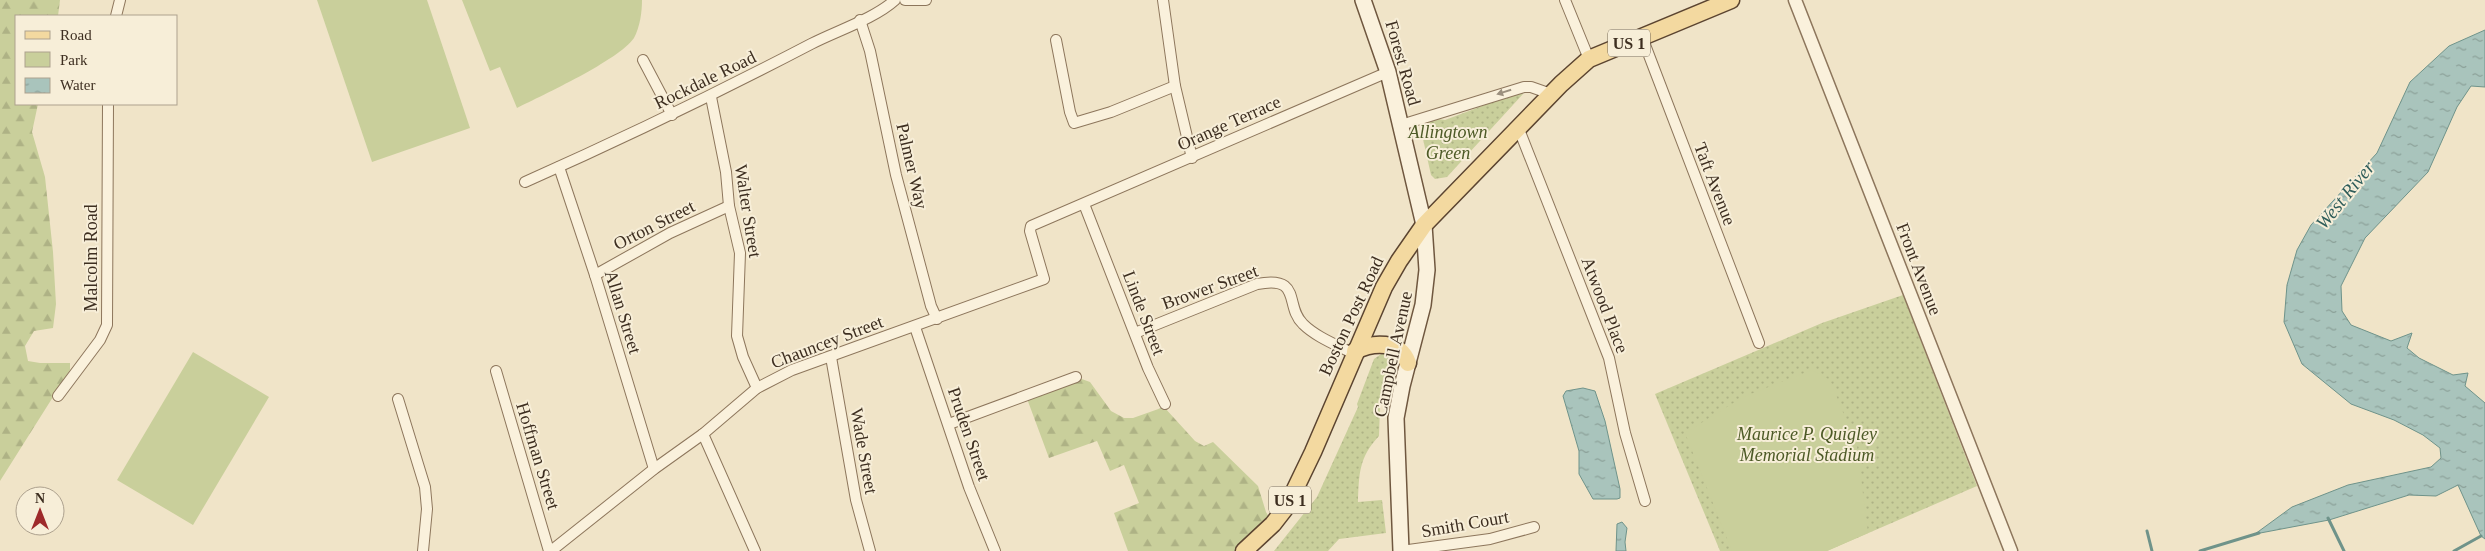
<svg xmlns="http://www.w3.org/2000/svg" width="2485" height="551" font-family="'Times New Roman',serif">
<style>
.green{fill:url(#green-dots)}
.forest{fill:url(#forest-firs)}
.pitch{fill:#c9cf9b}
.water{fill:url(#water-ripples);stroke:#6f938a}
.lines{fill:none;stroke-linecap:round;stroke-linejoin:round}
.stream{stroke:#6f938a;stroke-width:3}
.minor-casing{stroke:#8d765c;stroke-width:12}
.tertiary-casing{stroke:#8d765c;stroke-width:15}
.secondary-casing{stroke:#6f573f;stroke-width:18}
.primary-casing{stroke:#5b4430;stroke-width:19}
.minor{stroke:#faf1dc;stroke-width:10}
.tertiary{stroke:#faf1dc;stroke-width:12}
.secondary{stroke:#faf1dc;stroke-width:15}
.primary{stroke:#f3d9a0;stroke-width:16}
.oneway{fill:#9c907e}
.labels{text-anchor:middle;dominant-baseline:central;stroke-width:4;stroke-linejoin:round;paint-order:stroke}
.shield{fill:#f7eed8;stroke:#756857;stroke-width:1}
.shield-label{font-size:16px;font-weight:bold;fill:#3d2e20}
.street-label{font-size:18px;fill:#3d2e20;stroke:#f7eed8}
.park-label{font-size:18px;font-style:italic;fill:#4d5a26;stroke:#f7eed8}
.water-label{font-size:19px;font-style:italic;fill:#2f5d5a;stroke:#f7eed8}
</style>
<defs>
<pattern id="green-dots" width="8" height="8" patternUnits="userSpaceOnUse" patternTransform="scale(1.25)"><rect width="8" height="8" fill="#c9cf9b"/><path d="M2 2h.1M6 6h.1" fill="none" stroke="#aeb285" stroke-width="1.8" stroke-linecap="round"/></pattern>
<pattern id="forest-firs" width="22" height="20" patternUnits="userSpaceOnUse" patternTransform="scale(1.25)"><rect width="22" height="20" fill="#c9cf9b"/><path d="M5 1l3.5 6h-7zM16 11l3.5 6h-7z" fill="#aeb285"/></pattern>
<pattern id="water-ripples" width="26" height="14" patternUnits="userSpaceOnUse" patternTransform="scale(1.25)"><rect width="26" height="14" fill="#a9c4bc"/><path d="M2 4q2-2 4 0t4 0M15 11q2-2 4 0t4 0" fill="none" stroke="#8ba098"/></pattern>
</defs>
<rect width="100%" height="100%" fill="#f0e4c8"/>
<!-- green -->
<g class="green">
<polygon points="1522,91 1523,94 1447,177 1435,179 1431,175 1421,130 1422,124 1438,119 1445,120"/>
<polygon points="1903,295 1977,486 1827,551 1720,551 1655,394 1822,323"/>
<path d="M1384,352L1390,354L1380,406L1379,436C1359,457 1359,474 1358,502L1382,500L1386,533L1339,539L1328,551H1274L1317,497L1358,407L1357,404L1374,359Z"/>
</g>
<!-- forest -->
<g class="forest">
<polygon points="0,0 60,0 58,16 16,16 16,104 38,104 32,132 45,177 53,252 56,304 53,328 34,331 25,346 28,361 40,363 70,363 70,370 0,481"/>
<polygon points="1076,377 1090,382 1111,411 1124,418 1133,418 1164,407 1195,441 1204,446 1213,442 1258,486 1266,512 1273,524 1244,551 1128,551 1114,513 1139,503 1124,465 1110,471 1097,441 1049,458 1026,396"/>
</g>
<!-- pitch -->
<g class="pitch">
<polygon points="317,0 427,0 470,128 372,162"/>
<path d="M462,0H642C642,12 640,27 634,38C619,60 543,95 517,108L500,67L490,71Z"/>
<polygon points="193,352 269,397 193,525 117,480"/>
<polygon points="1812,370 1830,380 1857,447 1868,533 1827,551 1732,551 1685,433 1743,397"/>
</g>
<!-- water -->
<g class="water">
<polygon points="2485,30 2485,87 2471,86 2457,107 2428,172 2365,238 2341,286 2342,311 2351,325 2391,341 2412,333 2407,348 2419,358 2453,375 2468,373 2465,386 2485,403 2485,539 2481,536 2458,485 2436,496 2409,495 2329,520 2255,534 2292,507 2348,485 2431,467 2441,458 2440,448 2423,435 2394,420 2351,404 2302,364 2284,322 2287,285 2297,250 2311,225 2377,153 2410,82 2449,46"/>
<polygon points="1583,388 1595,391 1605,421 1620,489 1620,498 1617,499 1593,499 1579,474 1579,451 1563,396 1566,391"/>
<polygon points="1622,522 1627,528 1625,542 1626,551 1616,551 1617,524"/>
</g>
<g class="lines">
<!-- stream -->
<g class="stream">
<polyline points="2328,518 2344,551"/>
<polyline points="2147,531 2152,551"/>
<polyline points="2200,551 2259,533"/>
<polyline points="2454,551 2481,536"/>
</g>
<!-- minor casing -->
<g class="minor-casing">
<g id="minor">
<polyline points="905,0 926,0"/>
<polyline points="1163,0 1175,86 1192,158"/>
<polyline points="1565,0 1589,59"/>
<polyline points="116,16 120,0"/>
<polyline points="860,20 870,51 896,175 931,306 937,319"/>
<polyline points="1642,37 1759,343"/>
<polyline points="1056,40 1070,112 1074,123 1111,112 1175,86"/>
<polyline points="643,60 672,115"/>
<polyline points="711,97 726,172 729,206 740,253 737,336 743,357 757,388"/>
<polyline points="1401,125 1524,87 1531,87 1551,94"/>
<polyline points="1518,127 1609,358 1625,433 1645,501"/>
<polyline points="559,167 595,275 654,469"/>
<path d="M525,182C622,139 717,93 811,44C836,31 874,19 895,0"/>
<polyline points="1084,204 1148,368 1165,404"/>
<polyline points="595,275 670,233 729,206"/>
<polyline points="915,327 969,487 995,551"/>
<path d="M1135,333L1257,284C1303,275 1284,306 1303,324C1316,337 1337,345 1354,354"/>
<polyline points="831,357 856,500 870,551"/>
<polyline points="496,371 549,551"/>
<polyline points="58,396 100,340 107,325 108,104"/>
<polyline points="398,399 425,487 427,509 423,551"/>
<polyline points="949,424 1076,377"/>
<polyline points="703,434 755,551"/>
<polyline points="551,551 654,469 703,434 757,388 792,370 1044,279 1030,231 1031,226 1388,72"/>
<polyline points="1401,551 1490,539 1534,527"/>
</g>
</g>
<!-- tertiary casing -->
<g class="tertiary-casing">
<polyline id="tertiary" points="1795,0 2011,551"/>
</g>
<!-- secondary casing -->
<g class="secondary-casing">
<polyline id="secondary" points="1363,0 1388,72 1424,225 1427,270 1423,305 1402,386 1396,418 1401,551"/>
</g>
<!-- primary casing -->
<g class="primary-casing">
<g id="primary">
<path d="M1355,351C1373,342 1400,340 1408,363"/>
<polyline points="1244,551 1273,524 1287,506 1313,452 1384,287 1399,261 1424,225 1561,84 1589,59 1731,0"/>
</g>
</g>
<!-- minor -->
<use href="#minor" class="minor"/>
<!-- tertiary -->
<use href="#tertiary" class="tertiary"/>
<!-- secondary -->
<use href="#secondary" class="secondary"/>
<!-- primary -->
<use href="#primary" class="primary"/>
</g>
<!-- one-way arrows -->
<defs><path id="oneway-solid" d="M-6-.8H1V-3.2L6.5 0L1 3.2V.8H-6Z" transform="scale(1.25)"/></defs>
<use class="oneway" href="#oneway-solid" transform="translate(1504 92) rotate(163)"/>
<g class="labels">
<!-- shield labels -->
<g class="shield">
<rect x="1608" y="29.5" width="42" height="27" rx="4"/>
<rect x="1269" y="486.5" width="42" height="27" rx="4"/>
</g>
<g class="shield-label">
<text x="1629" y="43">US 1</text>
<text x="1290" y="500">US 1</text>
</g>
<!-- street labels -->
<g class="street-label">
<text transform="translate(1403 63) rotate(74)">Forest Road</text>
<text transform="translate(705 80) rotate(-26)">Rockdale Road</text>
<text transform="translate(1229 123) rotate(-24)">Orange Terrace</text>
<text transform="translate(912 166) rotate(77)">Palmer Way</text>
<text transform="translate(1715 184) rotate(69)">Taft Avenue</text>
<text transform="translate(748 211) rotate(81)">Walter Street</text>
<text transform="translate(654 225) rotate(-27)">Orton Street</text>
<text transform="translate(91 258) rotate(-90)">Malcolm Road</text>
<text transform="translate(1919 269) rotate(69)">Front Avenue</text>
<text transform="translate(1210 287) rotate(-20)">Brower Street</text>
<text transform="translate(1605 305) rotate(69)">Atwood Place</text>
<text transform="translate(623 312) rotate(73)">Allan Street</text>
<text transform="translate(1144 313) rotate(69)">Linde Street</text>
<text transform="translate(1351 316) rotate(-65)">Boston Post Road</text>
<text transform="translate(827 342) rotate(-21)">Chauncey Street</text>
<text transform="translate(1393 354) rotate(-78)">Campbell Avenue</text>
<text transform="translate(969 434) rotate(71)">Pruden Street</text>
<text transform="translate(864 451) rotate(80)">Wade Street</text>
<text transform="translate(538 456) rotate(73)">Hoffman Street</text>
<text transform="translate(1465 524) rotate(-10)">Smith Court</text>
</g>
<!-- park labels -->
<g class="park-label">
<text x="1448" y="132">Allingtown<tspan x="1448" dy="21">Green</tspan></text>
<text x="1807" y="434">Maurice P. Quigley<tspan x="1807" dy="21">Memorial Stadium</tspan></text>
</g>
<!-- water labels -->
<g class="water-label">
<text transform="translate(2345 195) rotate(-51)">West River</text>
</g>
</g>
<!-- legend -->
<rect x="15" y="15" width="162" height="90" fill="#f7eed8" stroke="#ada18e"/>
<rect x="25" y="31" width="25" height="8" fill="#f3d9a0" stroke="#ada18e"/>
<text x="60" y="40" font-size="15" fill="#3d2e20">Road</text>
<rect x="25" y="52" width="25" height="15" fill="#c9cf9b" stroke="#ada18e"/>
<text x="60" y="65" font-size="15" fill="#3d2e20">Park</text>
<rect x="25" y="78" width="25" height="15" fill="url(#water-ripples)" stroke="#ada18e"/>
<text x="60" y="90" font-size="15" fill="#3d2e20">Water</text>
<!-- north arrow -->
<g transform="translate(40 511)"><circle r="24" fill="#f7eed8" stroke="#ada18e"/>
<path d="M0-4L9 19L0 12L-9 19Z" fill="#9e2a2b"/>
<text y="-8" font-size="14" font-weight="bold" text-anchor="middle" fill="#3d2e20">N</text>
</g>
</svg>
